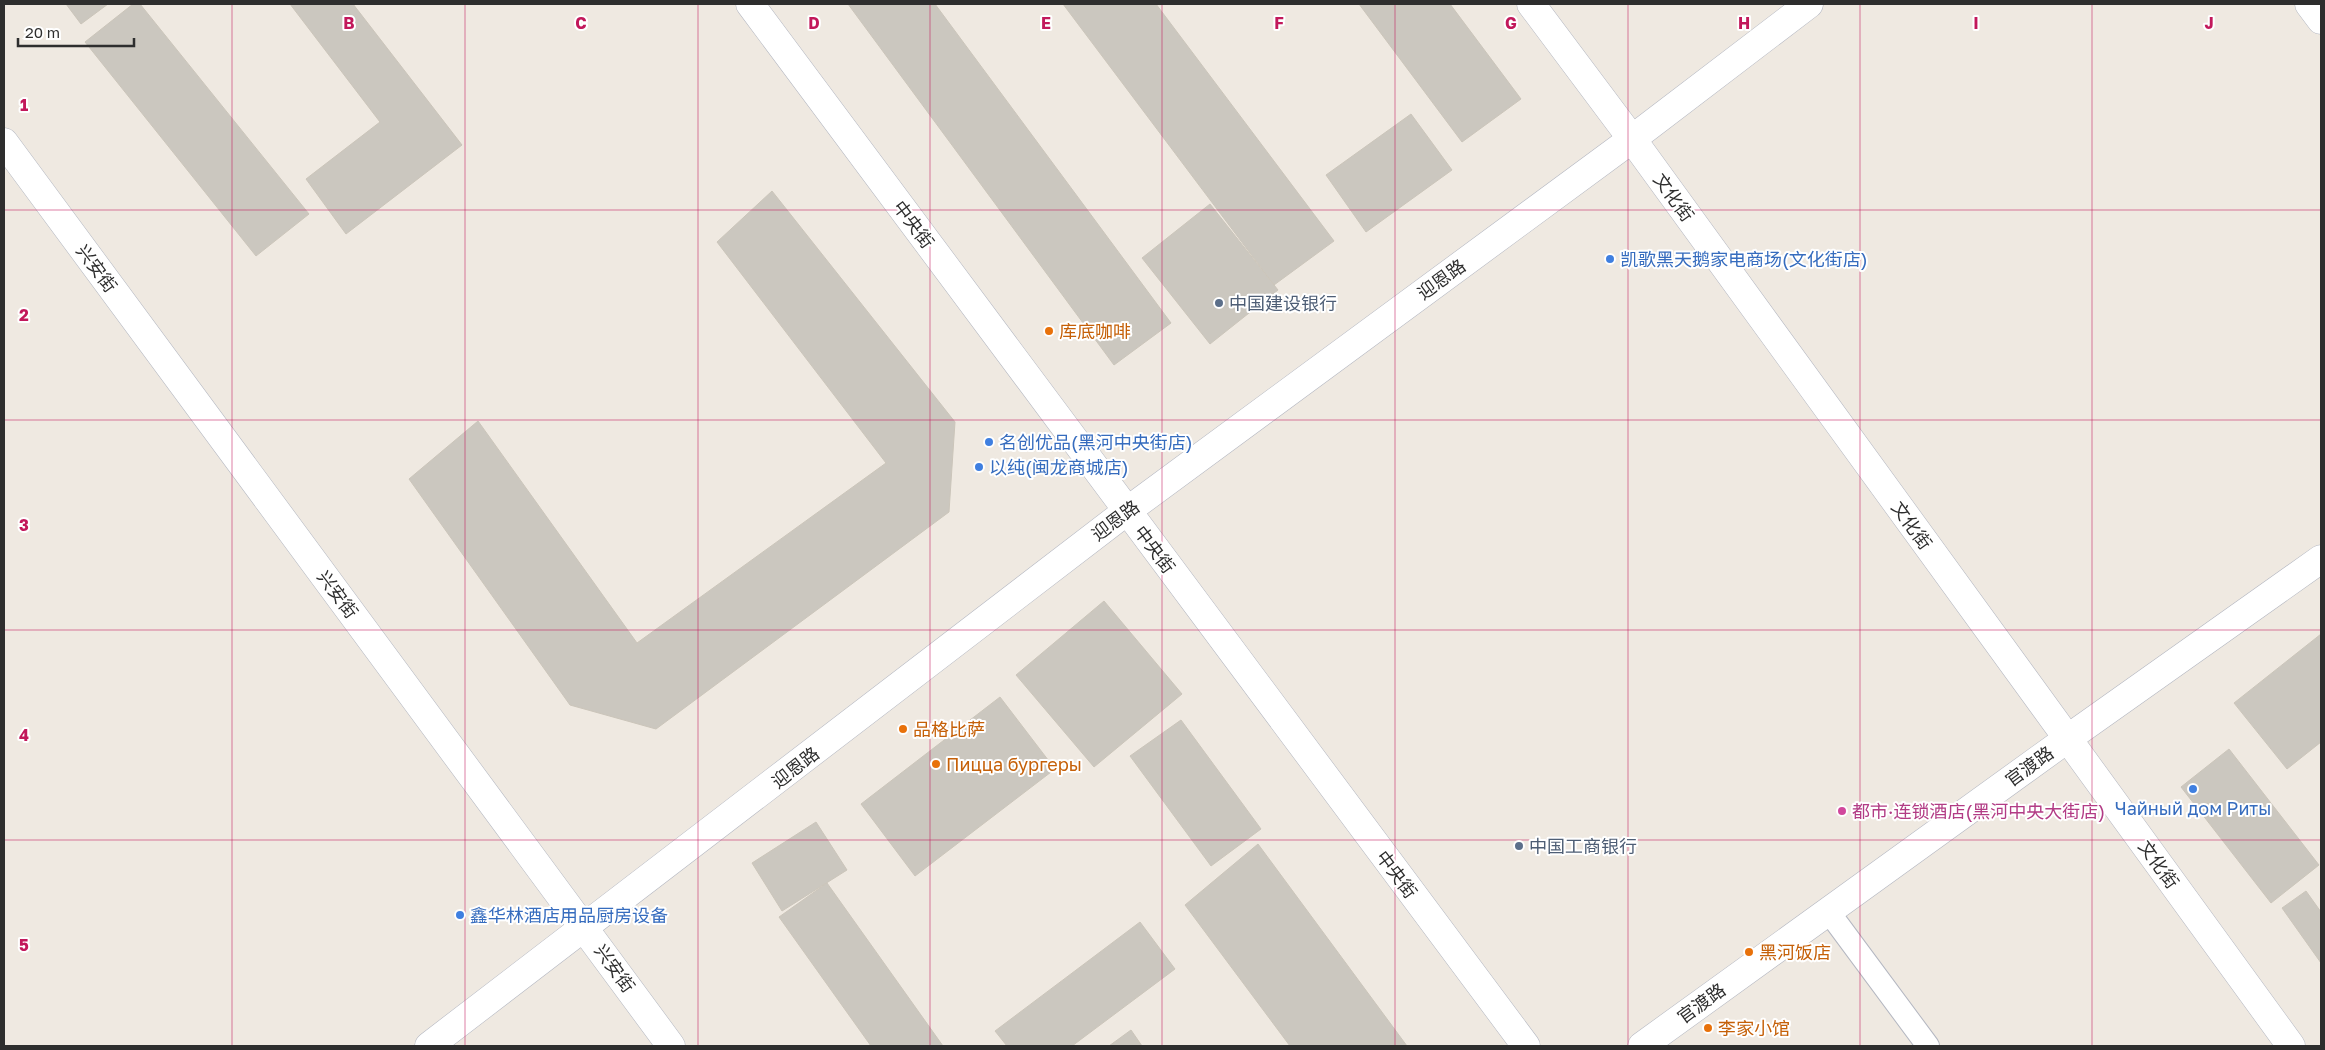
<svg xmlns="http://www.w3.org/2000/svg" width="2325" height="1050" font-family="'Golos Text','Noto Sans SC',sans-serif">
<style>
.building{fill:#cbc7bf;stroke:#cbc5ba}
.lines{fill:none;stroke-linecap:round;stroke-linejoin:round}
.lane-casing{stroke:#b4b7c1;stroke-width:24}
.street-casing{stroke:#b4b7c1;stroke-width:29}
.lane{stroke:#fff;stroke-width:22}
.street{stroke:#fff;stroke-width:28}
.grid{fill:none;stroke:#c2185b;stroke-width:1;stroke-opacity:0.55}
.shop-dot{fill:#3f7fe0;stroke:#fff;stroke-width:2}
.service-dot{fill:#5c6f8a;stroke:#fff;stroke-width:2}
.food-dot{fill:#e8710a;stroke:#fff;stroke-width:2}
.hotel-dot{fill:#d1479c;stroke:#fff;stroke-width:2}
.labels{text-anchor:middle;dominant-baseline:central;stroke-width:4;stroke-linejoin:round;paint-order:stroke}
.street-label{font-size:18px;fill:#2e2e2e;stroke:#fff}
.shop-label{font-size:18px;fill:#366cbe;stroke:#fff;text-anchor:start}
.service-label{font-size:18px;fill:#4e5e75;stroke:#fff;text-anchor:start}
.food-label{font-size:18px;fill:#c56008;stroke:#fff;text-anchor:start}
.hotel-label{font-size:18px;fill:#b23c85;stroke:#fff;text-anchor:start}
.grid-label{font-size:16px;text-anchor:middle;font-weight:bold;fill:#c2185b;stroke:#fff;stroke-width:4;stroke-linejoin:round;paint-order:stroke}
</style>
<rect width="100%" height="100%" fill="#efe9e1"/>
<!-- building -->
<g class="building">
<polygon points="66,4 108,4 81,24"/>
<polygon points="133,4 140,4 309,214 256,256 85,42"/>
<polygon points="290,4 353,4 462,145 346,234 306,179 380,122"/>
<polygon points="848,4 935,4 1171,323 1114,365"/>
<polygon points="1063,4 1156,4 1334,241 1274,285"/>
<polygon points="1359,4 1450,4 1521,99 1462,142"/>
<polygon points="1411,114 1452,170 1366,232 1326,175"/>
<polygon points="772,191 955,422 949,512 656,729 570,705 409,479 478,421 637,643 886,463 717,242"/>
<polygon points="1210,204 1278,290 1210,344 1142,258"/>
<polygon points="1104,601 1182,694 1094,767 1016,675"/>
<polygon points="2321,634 2321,742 2287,769 2234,703"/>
<polygon points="1000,697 1055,769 915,876 861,804"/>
<polygon points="1181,720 1261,829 1211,866 1130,756"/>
<polygon points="2229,749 2319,865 2271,903 2181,787"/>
<polygon points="816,822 847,870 782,911 752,863"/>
<polygon points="1258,844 1407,1046 1290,1046 1185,905"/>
<polygon points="827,883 943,1046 871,1046 779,917"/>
<polygon points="2306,891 2321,912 2321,963 2282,908"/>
<polygon points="1140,922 1175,969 1072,1046 1007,1046 995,1031"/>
<polygon points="1131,1030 1142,1046 1109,1046"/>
</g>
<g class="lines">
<!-- lane casing -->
<g class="lane-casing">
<polyline id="lane" points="1828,911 1928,1046"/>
</g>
<!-- street casing -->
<g class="street-casing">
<g id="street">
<polyline points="750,4 1526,1046"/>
<polyline points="1531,4 1632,139 2291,1046"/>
<polyline points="2309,4 2321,20"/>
<polyline points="4,142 671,1046"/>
<polyline points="429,1046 1127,511 1632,139 1809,4"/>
<polyline points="1642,1046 2067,739 2321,559"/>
</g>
</g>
<!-- lane -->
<use href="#lane" class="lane"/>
<!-- street -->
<use href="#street" class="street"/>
</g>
<!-- grid -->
<path class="grid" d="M232,4V1046M465,4V1046M698,4V1046M930,4V1046M1162,4V1046M1395,4V1046M1628,4V1046M1860,4V1046M2092,4V1046M4,210H2321M4,420H2321M4,630H2321M4,840H2321"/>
<!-- markers -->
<g class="shop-dot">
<circle cx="1610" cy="259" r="5"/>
<circle cx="989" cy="442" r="5"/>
<circle cx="979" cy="467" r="5"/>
<circle cx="2193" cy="789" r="5"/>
<circle cx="460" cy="915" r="5"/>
</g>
<g class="service-dot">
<circle cx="1219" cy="303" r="5"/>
<circle cx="1519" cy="846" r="5"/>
</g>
<g class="food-dot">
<circle cx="1049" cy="331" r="5"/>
<circle cx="903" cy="729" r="5"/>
<circle cx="936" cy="764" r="5"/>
<circle cx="1749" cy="952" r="5"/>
<circle cx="1708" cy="1028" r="5"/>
</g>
<circle class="hotel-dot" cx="1842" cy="811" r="5"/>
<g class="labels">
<!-- street labels -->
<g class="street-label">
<text transform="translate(1674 197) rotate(54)">文化街</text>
<text transform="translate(914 224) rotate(53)">中央街</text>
<text transform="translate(97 268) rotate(53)">兴安街</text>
<text transform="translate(1441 279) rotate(-36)">迎恩路</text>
<text transform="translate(1115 520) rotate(-37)">迎恩路</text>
<text transform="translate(1912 525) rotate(54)">文化街</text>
<text transform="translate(1155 549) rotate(53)">中央街</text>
<text transform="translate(338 594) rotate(53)">兴安街</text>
<text transform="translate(2029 766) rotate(-36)">官渡路</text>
<text transform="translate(795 767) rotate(-38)">迎恩路</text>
<text transform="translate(2159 864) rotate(54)">文化街</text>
<text transform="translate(1397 874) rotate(53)">中央街</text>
<text transform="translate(615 968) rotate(54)">兴安街</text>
<text transform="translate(1701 1003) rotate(-36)">官渡路</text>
</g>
<!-- shop labels -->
<g class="shop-label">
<text x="1620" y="259">凯歌黑天鹅家电商场(文化街店)</text>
<text x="999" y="442">名创优品(黑河中央街店)</text>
<text x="989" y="467">以纯(闽龙商城店)</text>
<text x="2193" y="808" text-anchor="middle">Чайный дом Риты</text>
<text x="470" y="915">鑫华林酒店用品厨房设备</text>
</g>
<!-- service labels -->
<g class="service-label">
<text x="1229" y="303">中国建设银行</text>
<text x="1529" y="846">中国工商银行</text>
</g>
<!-- food labels -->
<g class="food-label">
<text x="1059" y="331">库底咖啡</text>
<text x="913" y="729">品格比萨</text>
<text x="946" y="764">Пицца бургеры</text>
<text x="1759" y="952">黑河饭店</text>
<text x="1718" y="1028">李家小馆</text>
</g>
<!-- hotel labels -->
<g class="hotel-label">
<text x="1852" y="811">都市·连锁酒店(黑河中央大街店)</text>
</g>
</g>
<g class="grid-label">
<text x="349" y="29">B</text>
<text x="581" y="29">C</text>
<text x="814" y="29">D</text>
<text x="1046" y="29">E</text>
<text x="1279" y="29">F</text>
<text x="1511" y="29">G</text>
<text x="1744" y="29">H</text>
<text x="1976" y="29">I</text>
<text x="2209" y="29">J</text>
<text x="24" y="111">1</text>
<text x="24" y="321">2</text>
<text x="24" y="531">3</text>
<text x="24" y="741">4</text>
<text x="24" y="951">5</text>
</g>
<!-- border -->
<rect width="2325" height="1050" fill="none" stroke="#2e2e2e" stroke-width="10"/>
<!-- scale -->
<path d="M18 38v8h116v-8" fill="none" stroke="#2e2e2e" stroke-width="2.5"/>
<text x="25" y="38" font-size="15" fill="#2e2e2e" stroke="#ffffff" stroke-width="4" paint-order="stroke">20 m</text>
</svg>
